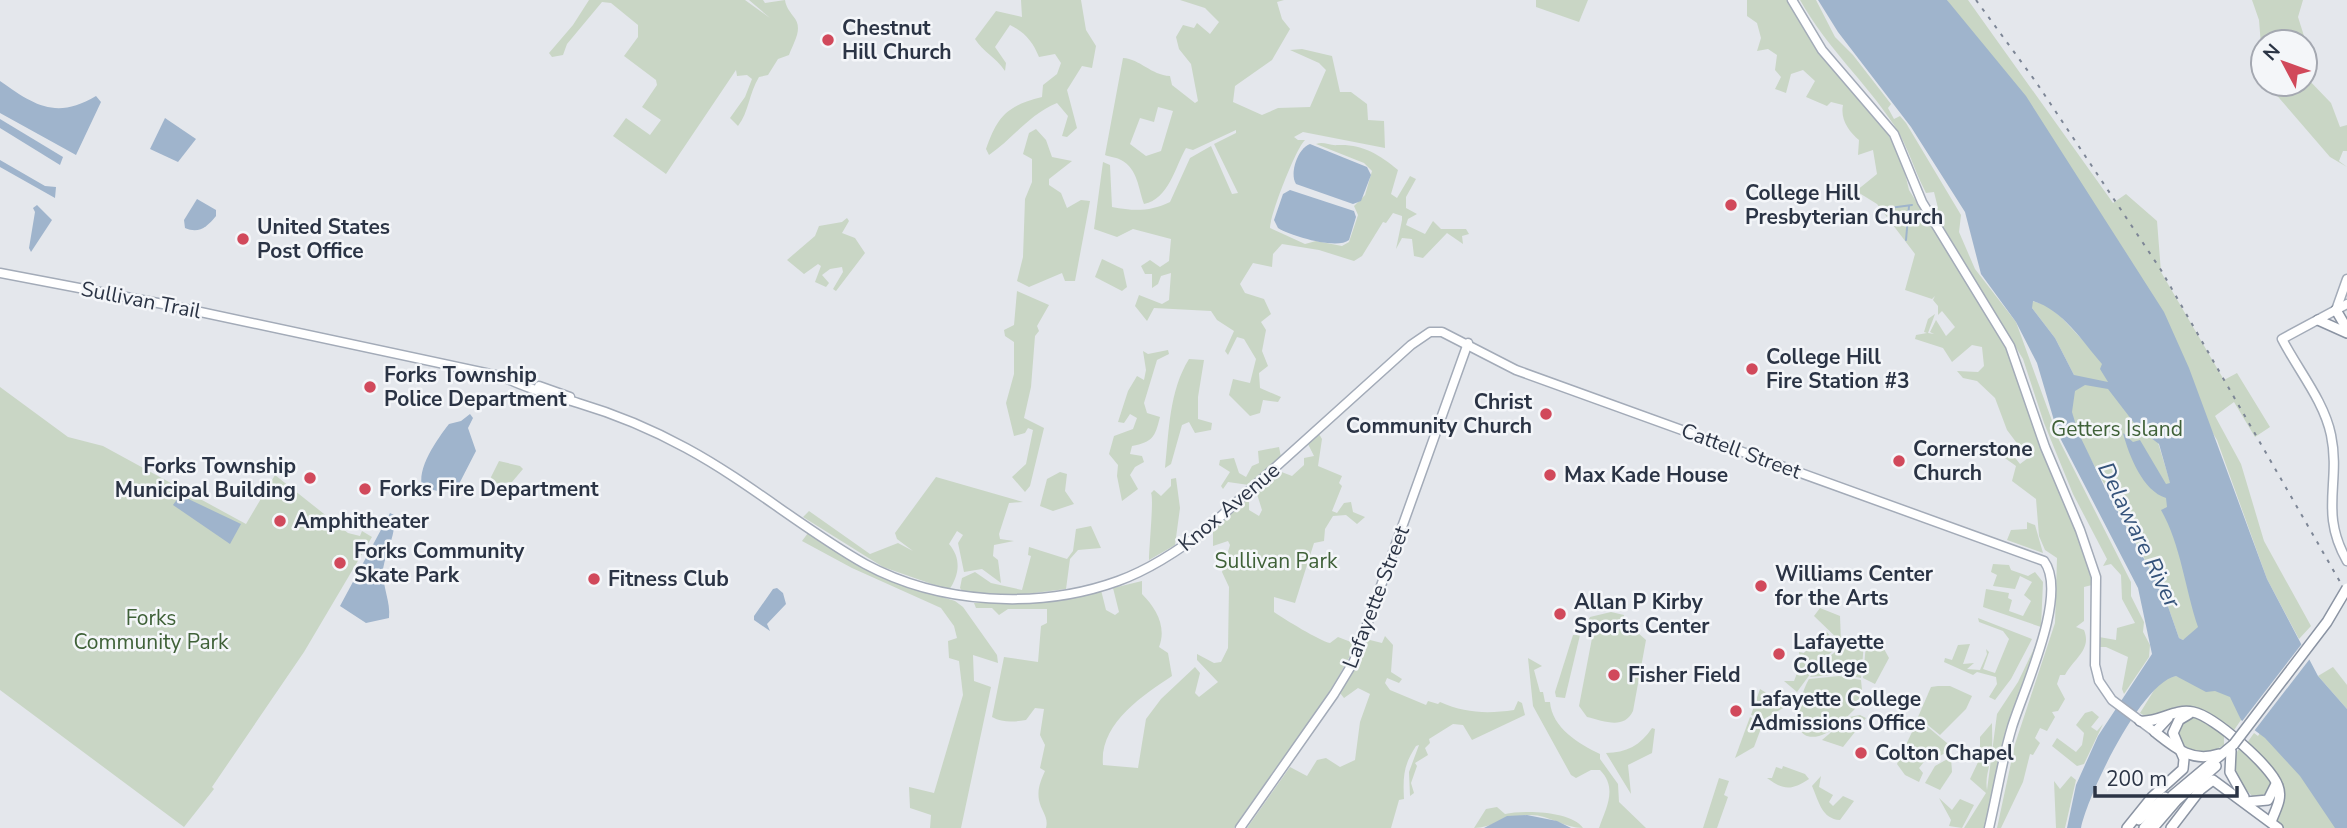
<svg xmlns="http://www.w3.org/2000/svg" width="2347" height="828" font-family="'Nunito Sans',sans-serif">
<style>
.green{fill:#c9d6c5;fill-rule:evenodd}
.water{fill:#9fb4cc;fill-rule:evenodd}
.pier{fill:#e4e7ec}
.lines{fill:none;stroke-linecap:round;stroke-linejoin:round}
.stream{stroke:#9fb4cc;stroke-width:2}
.major-casing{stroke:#a3abb8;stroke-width:11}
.highway-casing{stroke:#8b94a3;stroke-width:12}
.major{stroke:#fff;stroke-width:8}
.highway{stroke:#fff;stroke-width:9}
.rail{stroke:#7d8696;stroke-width:2;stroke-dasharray:3.5 7;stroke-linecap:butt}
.highway-bridge-casing{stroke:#8b94a3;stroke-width:12;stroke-linecap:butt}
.highway-bridge{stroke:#fff;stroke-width:9}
.poi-dot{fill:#d1495b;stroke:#f4f6f9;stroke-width:2.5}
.labels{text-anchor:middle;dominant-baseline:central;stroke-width:5;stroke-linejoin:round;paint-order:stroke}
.poi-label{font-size:21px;font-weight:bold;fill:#2b3445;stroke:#f4f6f9;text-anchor:start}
.street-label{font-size:21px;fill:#2b3445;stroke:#f4f6f9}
.park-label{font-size:21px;fill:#3f6138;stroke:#f4f6f9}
.water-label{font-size:23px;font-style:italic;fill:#34527a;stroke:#f4f6f9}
</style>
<rect width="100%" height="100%" fill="#e4e7ec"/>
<!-- green -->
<g class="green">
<path d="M589,0H745L770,18L749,0H763L765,3L785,0C786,7 789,10 793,16C804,28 794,41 789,55L778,59L768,75L759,77C749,93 749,112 738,126L730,118L745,97L752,79L747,75L737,76L736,70L666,174L613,136L626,118L650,135L661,120L642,107L657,85L656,80L624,56L638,37V25L611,3L602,2L567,44L563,55L552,57L549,53L573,25Z"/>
<path d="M1021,0H1081L1086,30L1096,46L1092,68L1082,66L1067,90L1077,128L1067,137L1062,136L1068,116L1057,103C1028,115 1014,138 989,155L986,149C998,115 1007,106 1042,97L1043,85L1057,74L1061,63L1055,54L1039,57C1033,42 1025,32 1010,25L995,47L1006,63L1005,71C996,57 983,52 975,39L996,11L1022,17Z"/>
<path d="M1180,0H1284L1277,2L1282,19L1290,29L1272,60L1235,86L1233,102L1262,115L1278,108L1310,107L1326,70L1319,63L1290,50L1302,49L1332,56L1340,92H1351L1367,104L1368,120L1384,121L1385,148L1303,132L1294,137L1298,140H1305C1296,148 1270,215 1270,228L1305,244L1316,241L1342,246L1349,242L1358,215L1354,206L1365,195L1372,171L1364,163L1316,144C1324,141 1329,146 1338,145C1362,144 1379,154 1398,170L1391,194L1397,198L1410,176L1416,179L1406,197V208L1417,214L1408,219L1406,225L1425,234L1433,221L1441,229H1466L1469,234L1462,236L1463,244L1447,233L1423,258L1414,256L1412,239L1402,238L1396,249L1402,220V216L1393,213L1386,223L1383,222L1362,256L1354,261L1319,250L1282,244L1273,254L1272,267L1253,263L1240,284L1245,293L1264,299L1271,314L1261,322L1266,330L1262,351L1268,366L1259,373L1260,388L1281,397L1278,402L1263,400L1260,413L1250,416L1229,395L1233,379L1250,383L1256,359L1244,339L1237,337L1228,355L1225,351L1234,331L1217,320L1211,311L1154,308L1147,321L1135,306L1139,295L1162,304L1169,300L1171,273L1161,276L1158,284L1152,288V274H1145L1141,266L1150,260L1160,267L1169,261L1171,239L1133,229L1117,237L1094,229L1103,162L1110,165L1112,207C1134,211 1149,212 1170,202L1190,158L1211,146L1232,194L1238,193L1214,144L1236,133V130L1193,150L1186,148C1175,167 1169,199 1144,204C1138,188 1138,169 1121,160C1116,157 1110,157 1105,155L1123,58C1140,59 1151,75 1170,76L1172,85L1195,103L1198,101L1191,64L1179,49L1176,37L1183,25L1194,28L1197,23L1210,34L1219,22L1205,8ZM1158,107L1173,111L1161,151L1146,156L1130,144L1140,118L1154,122Z"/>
<polygon points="1536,0 1588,0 1579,22 1536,7"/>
<path d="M1747,0H1789C1822,77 1893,103 1909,190L2004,340L2091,570L2092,585L2084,587V621L2076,627L2084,630C2092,650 2074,658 2065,675H2060L2057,684L2065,699L2058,711L2052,712L2055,717L2047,731L2040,728L2035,738L2040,743L2033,755L2030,754L2023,782L2001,828H1997L2015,744L2055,623L2057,558L2045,550L2039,536L2036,499L2012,481L2016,466L2002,456L2005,445L2020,464L2028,458L2007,430L1995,398L1977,381L1963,378L1957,371L1978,372L1984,366L1982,347L1972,345L1952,362L1943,348L1915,339L1916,335L1927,333L1924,332L1928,319L1935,314L1928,333L1934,334L1930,332L1936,320L1946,336L1955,327L1942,311L1938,315V306L1933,300L1935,296L1932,299L1905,290L1915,254L1877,204L1856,191L1877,174L1873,150L1858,155L1859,140C1849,132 1840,119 1843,105L1831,102L1827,106L1806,97L1815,81L1803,70L1791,74L1786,93L1775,89L1781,77L1775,70L1777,55L1768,49L1757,51L1761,38L1757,23L1747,16Z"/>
<path d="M1800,0H1816L1835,37L1853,55L1891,104L1888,108L1894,119L1900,116L1906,123L1961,215L1959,232L1975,269L2016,322L2059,440L2131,582V596L2144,622L2143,632L2150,645L2149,657L2124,694L2122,689L2128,657L2106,647H2100L2099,637L2116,640L2117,628L2135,623L2122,599L2121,575L2111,564L2103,566L2107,559L2073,494L2044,423L2023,359L1933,210L1938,208L1934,192L1926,193C1914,170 1908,146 1894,125C1864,80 1827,48 1800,0Z"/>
<polygon points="1947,0 1968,0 2113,203 2126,194 2157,221 2161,272 2224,380 2237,373 2270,427 2255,437 2234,402 2215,416 2241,464 2264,541 2311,626 2299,639 2267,579 2217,440"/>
<polygon points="2252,0 2303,0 2298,17 2304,36 2298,42 2263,42 2263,71 2259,20"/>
<polygon points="2305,76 2331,103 2340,127 2347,125 2347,151 2343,151 2339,161 2347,167 2330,157 2267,84 2305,84"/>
<polygon points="1036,129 1046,140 1052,157 1072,161 1049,179 1049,185 1061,193 1067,208 1081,200 1090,201 1075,281 1065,281 1062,273 1029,287 1017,281 1023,257 1025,199 1032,182 1032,159 1023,154 1029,133"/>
<polygon points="847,218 849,221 842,233 855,238 865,253 836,291 833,289 843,272 842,267 830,269 822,275 829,283 826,287 815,282 821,266 818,264 804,274 787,260 815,236 819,226 842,222"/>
<polygon points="1102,259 1123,269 1127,287 1122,291 1095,277"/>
<polygon points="1017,291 1049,305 1037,326 1039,331 1035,336 1031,387 1024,418 1044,428 1030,486 1025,492 1012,477 1026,464 1033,430 1028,428 1025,433 1014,436 1006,403 1014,374 1014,342 1005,336 1004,330 1014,325"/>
<polygon points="2032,301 2046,305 2061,317 2148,410 2178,508 2206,627 2183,640 2179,638 2164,595 2067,415 2074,375 2055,338 2032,308"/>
<path d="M1168,350L1169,354L1157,360L1144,403L1147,413L1160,417C1155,437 1153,442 1132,446L1130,454L1142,456L1144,462L1135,467L1130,475L1138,489L1122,501L1117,476L1118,465L1109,454L1114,436L1133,429L1137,418L1130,414L1124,423L1118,422L1128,391L1137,376L1144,380L1146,370L1143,351L1148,354Z"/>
<path d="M1189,359L1204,360L1198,397V419L1212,423L1211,430L1195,433L1189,422L1182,425L1171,464L1165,468C1169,432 1169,391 1189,359Z"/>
<polygon points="0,387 68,437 103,446 246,524 275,475 348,533 360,536 362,531 372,537 304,652 212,787 214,789 184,827 0,690"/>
<path d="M1319,434L1322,439L1318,466L1342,476L1339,483L1342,486L1332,511L1337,513L1344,503L1351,502L1353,512L1365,517L1357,524L1346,515L1333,516L1325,529L1324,541L1314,543L1295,603L1274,597V612C1284,619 1320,641 1330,643L1338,637L1356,644C1324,710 1274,767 1234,828H1046C1049,817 1041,811 1039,800C1037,789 1041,780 1045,771L1040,768L1045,745L1040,735L1044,709L1035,708L1026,720C1014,722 1003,723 992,717L1004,657L1038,662L1041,626L1047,623V609H1008L999,615L992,608H976L974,603L1031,602L1101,590L1106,610L1115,615L1119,612L1113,588L1142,581V594C1156,608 1167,627 1159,647L1168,653L1172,676C1142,696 1099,724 1103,765L1138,768L1146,719L1161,699L1195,667L1200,673L1195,693L1199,697L1218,682L1197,660V654L1214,663L1221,662L1228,648L1229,587L1222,572L1230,545L1228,541L1213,546V530L1249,498V510L1259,516L1262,510L1256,491L1279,471L1292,476L1304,465V458L1314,456L1308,444Z"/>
<polygon points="1279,447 1281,457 1249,485 1228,482 1223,489 1221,486 1230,472 1219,465 1220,460 1234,458 1239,473 1246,477 1252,466 1259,463 1258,451"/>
<polygon points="499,461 520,466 523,469 512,482 493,484 491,477"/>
<polygon points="1060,472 1067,474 1065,491 1074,504 1053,511 1040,506 1047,479"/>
<path d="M936,477L1023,502L1009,503L999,534L1000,539L1014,541L994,545L993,556L998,560L1001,583L982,569L964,572L958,543L963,535L957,531L949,544C961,558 960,574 949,590L883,567L803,517L809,511L870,554L898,543L913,551L897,539L895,533Z"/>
<path d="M1176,478L1180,508L1175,545L1149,560C1149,548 1154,498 1151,493L1154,490L1161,496L1171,486V479Z"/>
<polygon points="2027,522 2035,525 2043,553 2007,540 2011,530 2027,529"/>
<polygon points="1091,526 1101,548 1078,550 1070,559 1066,589 1002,597 963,592 960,588 962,578 975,572 991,583 1022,590 1031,556 1028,555 1029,547 1067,559 1073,551 1076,529"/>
<polygon points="808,533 838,552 917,589 955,601 963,607 997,655 998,663 973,655 974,681 991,687 961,828 930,828 931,815 910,808 909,787 934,793 963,695 959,661 949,658 948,641 957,638 954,626 941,608 852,568 802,541"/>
<polygon points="1993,564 2009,565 2011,570 2028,576 2035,572 2043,582 2041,627 1983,607 1986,589 2009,593 2008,598 2012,600 2009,611 2023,616 2031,601 2024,595 2032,582 2020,576 2015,589 1993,586 1997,575 1991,572"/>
<polygon points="1820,608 1840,616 1841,642 1814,616"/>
<polygon points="1611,612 1624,615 1622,627 1604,624 1591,633 1583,631 1590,617"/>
<polygon points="1978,618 2032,639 2011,679 1995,700 1989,697 1997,684 1996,677 1977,672 1973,675 1944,662 1945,658 1952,660 1958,645 1970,644 1963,664 1974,663 1967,669 1980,670 1987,654 1986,649 1989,652 1983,669 1995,673 2009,639 2003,631 1979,622"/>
<path d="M1606,626L1638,633L1646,640L1633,711C1624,730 1604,721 1587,717L1579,706L1593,633Z"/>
<polygon points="1827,632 1838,647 1817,664 1808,662 1816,666 1797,692 1784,681 1794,681 1799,668 1795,664 1805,662 1800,659 1799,652 1804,653 1812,640"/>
<polygon points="1573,635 1580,635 1565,698 1556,697 1555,692"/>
<path d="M1385,636L1393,645L1391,672L1402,679L1399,683L1387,678L1385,683L1390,690L1426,705L1428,701L1438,704L1440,702C1465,713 1487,714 1514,710L1518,701L1522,703L1525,715L1472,740L1463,725L1453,724L1429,739L1430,743L1425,748L1428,755L1415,763L1417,766L1411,783L1414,793L1410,796L1409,772L1419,745L1416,746C1403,766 1403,777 1404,799L1399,800L1391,828H1247L1290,767L1307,776L1317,760L1326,758L1340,767L1355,760L1360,722L1370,694L1358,688L1344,698L1340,693L1354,670L1366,639L1382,643Z"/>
<path d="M2038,640L1986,828H1964L1986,793L1970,779L1980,758V737L1992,723C1992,732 1993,747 1991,757C1989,769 1985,778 1987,790L1997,714L2018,682Z"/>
<path d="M1864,643L1861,678L1842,674L1810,677C1823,660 1842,642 1864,643Z"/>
<polygon points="1870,643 1884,649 1889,658 1875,684 1863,678 1866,644"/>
<path d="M1528,658L1542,666L1534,670L1540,692H1543L1545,702H1550C1552,728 1579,744 1600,754V759L1618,784L1619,802L1646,828H1599C1606,808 1618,788 1600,770H1591L1576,778L1571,775L1533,706Z"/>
<polygon points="2333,667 2347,685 2347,709 2318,676"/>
<path d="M1839,676L1861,680L1863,700C1852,712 1835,732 1819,736C1785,744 1801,692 1809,679Z"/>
<path d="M2176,676L2230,691L2241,720L2232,733C2216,720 2198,701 2175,707C2165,710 2158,716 2148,718L2140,713L2161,679Z"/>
<polygon points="1938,686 1950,686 1972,696 1966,709 1940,735 1918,717 1931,687"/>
<polygon points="1760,689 1776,699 1780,696 1790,704 1764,719 1751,715"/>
<polygon points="2092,711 2099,717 2091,727 2097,731 2103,724 2084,764 2077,766 2052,746 2057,738 2076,752 2082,745 2084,733 2076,725 2085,713"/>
<polygon points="1860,715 1866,718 1843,747 1822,740 1849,717"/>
<polygon points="1750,717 1763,723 1754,747 1735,758"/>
<path d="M2192,717L2207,723L2224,735V745C2206,757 2184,754 2175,733L2178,725Z"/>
<polygon points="1917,718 1953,748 1944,749 1945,753 1933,760 1927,758 1919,768 1923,773 1919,782 1905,775 1897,764 1912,732 1910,724"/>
<path d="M1652,728L1655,729L1652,753L1628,765L1631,794L1606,753C1626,753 1641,745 1652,728Z"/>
<polygon points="2263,728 2343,828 2278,828 2271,822 2280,792 2248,750 2251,746 2247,743 2254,733 2258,736"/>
<path d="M2240,747L2273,783L2270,796L2254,798C2239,783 2226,767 2240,747Z"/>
<polygon points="1951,757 1952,772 1940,790 1925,783 1935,766"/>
<path d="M1783,766L1805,774L1809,779C1791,791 1783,790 1767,778H1772L1776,767L1782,769Z"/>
<path d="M1821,776L1819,787L1833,795L1829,802L1833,806L1843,796L1854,801L1840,820C1822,819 1819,802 1812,786Z"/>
<polygon points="2071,776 2076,780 2065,828 2056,828 2054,781 2060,789"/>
<polygon points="1719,778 1729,781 1724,795 1728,797 1717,828 1703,828"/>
<polygon points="1939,798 1952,810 1960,799 1974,805 1962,828 1949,826 1951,820"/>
<path d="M1497,807L1505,814C1525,810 1571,811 1583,828C1564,828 1548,814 1529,815C1510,815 1492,828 1474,828L1486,809Z"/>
</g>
<!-- water -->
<g class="water">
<path d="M1818,0H1947L2026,96L2164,312L2189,368L2267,579L2318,676L2347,709V828H2335L2300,776L2265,738L2241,720L2230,697L2215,691L2206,692L2176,676C2141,683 2088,794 2081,828H2067L2076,785L2098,736L2152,654L2138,588L2058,434L2037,363L2016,322L1981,274L1965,212L1911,127L1838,32ZM2033,301C2063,310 2082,341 2102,364L2100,369L2108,382L2074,375L2055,338L2032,308ZM2085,385L2108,389L2138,428L2159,444L2170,483L2166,484L2140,440L2133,442L2123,433C2129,456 2143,491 2166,498L2167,507L2161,510C2181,545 2185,589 2198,627L2183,640L2179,638L2164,595L2106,490L2078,432L2072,412L2075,391Z"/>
<path d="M0,81C34,105 56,120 96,96L101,102L76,155L0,113Z"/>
<polygon points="165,118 196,139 178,162 150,149"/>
<polygon points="0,119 63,157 60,165 0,128"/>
<path d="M1310,144L1367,167L1371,175L1361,201L1353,204L1296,184C1289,173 1298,148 1310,144Z"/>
<polygon points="0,160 45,186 56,187 55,198 0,167"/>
<path d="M1290,190L1354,211L1356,217L1349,240C1337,250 1291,236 1278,228L1274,220L1283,194Z"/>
<path d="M197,199L216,210V216C207,227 199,234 185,228L184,220Z"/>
<polygon points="37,205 52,220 31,252 29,248 35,212 33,208"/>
<path d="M470,414L473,418L468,428L476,451L459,484L438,491L423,488C415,470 438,438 449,424L461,421Z"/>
<polygon points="180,495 241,524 230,544 173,505"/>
<path d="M390,513L394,515C397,533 386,551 383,569C382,586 391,602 389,618L366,623L340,606Z"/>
<polygon points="777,588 783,593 786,604 767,624 770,631 754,620 754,616 773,589"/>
<polygon points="1527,815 1557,821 1571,828 1484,828 1507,816"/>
</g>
<!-- pier -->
<polygon class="pier" points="2304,641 2312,656 2251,735 2240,724"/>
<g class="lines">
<!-- stream -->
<g class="stream">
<polyline points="1882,209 1912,205"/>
<polyline points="1906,240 1909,206"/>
</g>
<!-- major casing -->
<g class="major-casing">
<g id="major">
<polyline points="1792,0 1822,50 1894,134 1922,202 2010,346 2045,447 2080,530 2096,577 2095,665 2099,681 2112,700 2155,732"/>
<polyline points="0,273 163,304 514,379"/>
<path d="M2347,304L2282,339C2298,370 2324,401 2331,435C2341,483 2319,512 2347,561"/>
<polyline points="2336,310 2347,279"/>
<path d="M508,379C531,390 555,396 578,403C615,414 653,430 686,448C749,482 803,529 865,564C939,604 1038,610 1118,581C1151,569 1181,549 1209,527L1411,345L1430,332H1442L1516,370L2044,561C2069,594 2023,691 2012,727C2002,760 1997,794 1989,828"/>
<polyline points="539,386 570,397"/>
<polyline points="1240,828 1334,694 1354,661 1468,343"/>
</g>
</g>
<!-- highway casing -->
<g class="highway-casing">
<g id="highway">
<polyline points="2336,310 2347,329"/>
<polyline points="2318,320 2347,333"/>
<path d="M2168,718L2155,732C2175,748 2192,763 2219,754"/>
<path d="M2140,721C2159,723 2174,708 2193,712C2214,716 2271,766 2278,786C2283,799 2275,810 2271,822"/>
<polyline points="2231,751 2230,772 2244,797"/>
<polyline points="2246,802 2268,800 2276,784"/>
<polyline points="2139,820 2165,797"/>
<polyline points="2127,828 2152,797 2183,769 2184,759 2173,733 2179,720 2189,714"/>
<polyline points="2144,828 2173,795 2234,744"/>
<polyline points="2153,828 2177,800 2216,766"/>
<polyline points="2171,828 2200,790 2213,780 2278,828"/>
</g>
</g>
<!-- major -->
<use href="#major" class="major"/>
<!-- highway -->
<use href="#highway" class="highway"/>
<!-- rail -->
<polyline class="rail" points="1976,0 2036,82 2161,270 2347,594"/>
<!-- highway-bridge casing -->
<g class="highway-bridge-casing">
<polyline id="highway-bridge" points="2234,744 2327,622 2347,588"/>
</g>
<!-- highway-bridge -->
<use href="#highway-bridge" class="highway-bridge"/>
</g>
<!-- markers -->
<g class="poi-dot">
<circle cx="828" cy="40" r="7"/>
<circle cx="1731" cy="205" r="7"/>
<circle cx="243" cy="239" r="7"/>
<circle cx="1752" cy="369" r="7"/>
<circle cx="370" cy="387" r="7"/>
<circle cx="1546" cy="414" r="7"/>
<circle cx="1899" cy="461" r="7"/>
<circle cx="1550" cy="475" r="7"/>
<circle cx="310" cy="478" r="7"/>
<circle cx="365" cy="489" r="7"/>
<circle cx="280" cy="521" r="7"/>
<circle cx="340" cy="563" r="7"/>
<circle cx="594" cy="579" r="7"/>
<circle cx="1761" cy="586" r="7"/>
<circle cx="1560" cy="614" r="7"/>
<circle cx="1779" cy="654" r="7"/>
<circle cx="1614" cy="675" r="7"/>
<circle cx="1736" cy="711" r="7"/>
<circle cx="1861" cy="753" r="7"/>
</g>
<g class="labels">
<!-- poi labels -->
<g class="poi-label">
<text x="842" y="28">Chestnut<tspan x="842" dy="24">Hill Church</tspan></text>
<text x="1745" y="193">College Hill<tspan x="1745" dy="24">Presbyterian Church</tspan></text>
<text x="257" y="227">United States<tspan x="257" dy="24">Post Office</tspan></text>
<text x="1766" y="357">College Hill<tspan x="1766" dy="24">Fire Station #3</tspan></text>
<text x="384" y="375">Forks Township<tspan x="384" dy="24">Police Department</tspan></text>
<text x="1532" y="402" text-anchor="end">Christ<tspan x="1532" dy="24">Community Church</tspan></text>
<text x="1913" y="449">Cornerstone<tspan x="1913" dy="24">Church</tspan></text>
<text x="296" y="466" text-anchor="end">Forks Township<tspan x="296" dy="24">Municipal Building</tspan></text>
<text x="1564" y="475">Max Kade House</text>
<text x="379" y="489">Forks Fire Department</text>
<text x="294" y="521">Amphitheater</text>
<text x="354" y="551">Forks Community<tspan x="354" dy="24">Skate Park</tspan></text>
<text x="1775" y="574">Williams Center<tspan x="1775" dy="24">for the Arts</tspan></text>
<text x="608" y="579">Fitness Club</text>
<text x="1574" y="602">Allan P Kirby<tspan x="1574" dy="24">Sports Center</tspan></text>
<text x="1793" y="642">Lafayette<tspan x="1793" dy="24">College</tspan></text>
<text x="1628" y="675">Fisher Field</text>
<text x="1750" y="699">Lafayette College<tspan x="1750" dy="24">Admissions Office</tspan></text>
<text x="1875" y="753">Colton Chapel</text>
</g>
<!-- street labels -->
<g class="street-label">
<text transform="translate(141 300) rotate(11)">Sullivan Trail</text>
<text transform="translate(1741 451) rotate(20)">Cattell Street</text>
<text transform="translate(1229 507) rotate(-40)">Knox Avenue</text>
<text transform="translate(1376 597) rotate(-69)">Lafayette Street</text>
</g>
<!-- park labels -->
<g class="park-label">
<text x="2117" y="429">Getters Island</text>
<text x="1276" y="561">Sullivan Park</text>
<text x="151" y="618">Forks<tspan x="151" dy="24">Community Park</tspan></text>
</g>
<!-- water labels -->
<g class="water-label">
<text transform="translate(2139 535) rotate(64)">Delaware River</text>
</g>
</g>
<!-- north arrow -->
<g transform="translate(2284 63) rotate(311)"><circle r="33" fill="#f4f6f9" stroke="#a4a8b1" stroke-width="2"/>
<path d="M0-5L12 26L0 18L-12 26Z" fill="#d1495b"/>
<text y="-10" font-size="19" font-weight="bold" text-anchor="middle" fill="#2b3445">N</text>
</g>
<!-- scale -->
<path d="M2095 786v10h142v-10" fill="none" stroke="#2b3445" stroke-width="3.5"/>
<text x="2106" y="786" font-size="21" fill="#2b3445" stroke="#f4f6f9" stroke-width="5" paint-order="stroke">200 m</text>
</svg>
